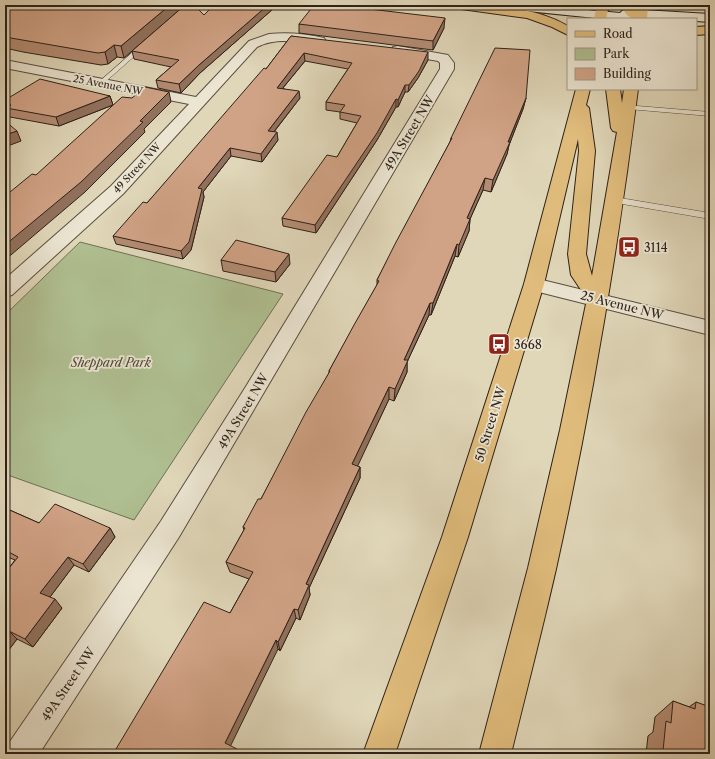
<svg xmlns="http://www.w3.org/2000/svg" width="715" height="759" font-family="'Libre Caslon Text',serif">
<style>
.green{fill:#afbf91;stroke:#6e7055}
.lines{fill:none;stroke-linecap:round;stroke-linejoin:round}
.service-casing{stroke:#5a4e41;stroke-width:1}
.minor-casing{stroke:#5a4e41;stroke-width:2}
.secondary-casing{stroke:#2d2119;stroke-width:2}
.primary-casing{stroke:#2d2119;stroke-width:2}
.service{fill:#ebe5d2;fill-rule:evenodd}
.minor{fill:#ebe5d2;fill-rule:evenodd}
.secondary{fill:#ebe5d2;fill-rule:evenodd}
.primary{fill:#e0bc7c;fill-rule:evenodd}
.wall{fill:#b48c73;stroke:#2d2119}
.shaded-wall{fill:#92725e;stroke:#2d2119}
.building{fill:#d1a386;stroke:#2d2119}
.labels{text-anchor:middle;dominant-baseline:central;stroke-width:3.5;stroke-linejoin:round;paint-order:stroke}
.far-street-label{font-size:10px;fill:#2d2119;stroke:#ebe5d2}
.street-label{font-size:12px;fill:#2d2119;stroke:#ebe5d2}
.poi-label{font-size:12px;fill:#2d2119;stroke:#ebe5d2;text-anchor:start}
.park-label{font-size:12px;font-style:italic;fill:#4e4837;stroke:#ebe5d2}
</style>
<rect width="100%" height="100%" fill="#e0d7b9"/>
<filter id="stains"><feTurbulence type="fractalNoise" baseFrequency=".005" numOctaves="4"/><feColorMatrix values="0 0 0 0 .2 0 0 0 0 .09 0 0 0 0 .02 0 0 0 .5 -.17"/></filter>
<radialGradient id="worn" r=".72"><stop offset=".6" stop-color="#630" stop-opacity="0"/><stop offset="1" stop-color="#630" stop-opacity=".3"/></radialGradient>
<!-- green -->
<polygon class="green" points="80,242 283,294 134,520 5,474 5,315"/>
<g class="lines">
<!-- service casing -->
<g class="service-casing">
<g id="service">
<polygon points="142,44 147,45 103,84 99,84 99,82"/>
<polygon points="625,105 710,112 710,116 628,109 625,109"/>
<polygon points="614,197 710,213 710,219 611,202 610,200 611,198"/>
</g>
</g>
<!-- minor casing -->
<g class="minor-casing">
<g id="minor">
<path d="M269,34C287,32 307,34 324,38L326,41L324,44L320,45C299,42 277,37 257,47L123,194L12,295L5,297V279L111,186L189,104L5,68V60L196,97L249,41Z"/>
<polygon points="398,46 448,55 454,63 454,69 179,537 39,754 5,754 9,743 161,521 245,388 440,69 440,63 438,61 393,53 392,50 393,47"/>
<polygon points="534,278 710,321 710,335 527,289 524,284 527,279"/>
</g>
</g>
<!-- secondary casing -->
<g class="secondary-casing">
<polygon id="secondary" points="491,5 533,5 620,13 622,11 626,9 710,14 710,22 696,21 696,19 646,18 647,19 605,19 497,8 493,7"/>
</g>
<!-- primary casing -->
<g class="primary-casing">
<g id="primary">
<path d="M448,5C488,5 532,5 568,26V35L552,27L527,18L454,8L450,7Z"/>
<polygon points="597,5 609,5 606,19 594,19"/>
<path d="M621,5H633L636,11V5H648L647,19C632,19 628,20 621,5Z"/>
<polygon points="710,26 710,34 696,35 696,27"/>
<path d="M576,89H590L586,105L589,108L595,151L586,254L592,276L617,132L613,131L611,128L606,89H620L622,103L624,89H638C618,250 591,410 556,569C542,631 526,692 511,754H479L528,568L560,430L587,299L571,275L568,254L579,151L578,139L544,284L468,537L395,754H363L442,537L524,284Z"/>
</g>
</g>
<!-- service -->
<use href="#service" class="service"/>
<!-- minor -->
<use href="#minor" class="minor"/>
<!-- secondary -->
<use href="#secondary" class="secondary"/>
<!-- primary -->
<use href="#primary" class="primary"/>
</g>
<!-- wall -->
<g class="wall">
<polygon points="5,5 204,15 273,9 200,73 181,93 158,88 156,80 171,67 134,59 132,51 124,58 117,57 108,64 101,65 23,52 5,48"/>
<polygon points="299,24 444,28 433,50 299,33"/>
<polygon points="291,36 428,60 418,78 408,92 405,92 398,107 396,107 377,140 316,233 283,226 282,218 337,157 357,123 340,119 340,112 326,110 326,102 348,69 305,61 283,88 300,98 274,132 278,140 262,162 231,156 203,192 204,197 191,250 183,259 116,244 113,236 147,203 266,69"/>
<polygon points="110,96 113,105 59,126 10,117 7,112 5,111 5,100"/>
<polygon points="526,98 523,109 509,145 507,154 491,192 483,190 470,219 469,231 458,257 455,256 431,315 429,315 407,362 407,372 394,401 389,399 357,466 360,467 360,478 309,588 310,595 300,620 296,618 280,651 278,649 113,754 230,613 249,579 230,572 226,562 244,530 243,527 261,499 329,373 329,371 377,285 377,280 450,142 451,138"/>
<polygon points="221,260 290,264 276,282 223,271"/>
<polygon points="5,508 39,523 110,528 115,537 89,572 74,565 50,597 62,608 33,647 17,639 5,655 5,573 15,560 5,556"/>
<polygon points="673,701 689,707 696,702 708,707 710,705 710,754 646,754 648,736 653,732 655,717"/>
</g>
<!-- shaded-wall -->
<g class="shaded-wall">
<polygon points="170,5 185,5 124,58 121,46"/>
<polygon points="268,5 273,5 273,9 200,73 181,93 179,84 199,65"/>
<polygon points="445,18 444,28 433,50 433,41"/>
<polygon points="114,45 117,57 108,64 105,52"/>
<polygon points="428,52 428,60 418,78 408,92 409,85"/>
<polygon points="304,53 305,61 277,95 277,88"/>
<polygon points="405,85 405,92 398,107 398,100"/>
<polygon points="299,91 300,98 269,138 268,131"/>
<polygon points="169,92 171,102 144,129 145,132 85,192 5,260 5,245 140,121"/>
<polygon points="110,96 113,105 59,126 56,117"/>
<polygon points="526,98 523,109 509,145 507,154 491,192 493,180"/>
<polygon points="396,99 396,107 377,140 316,233 315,225"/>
<polygon points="17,131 21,141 5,147 5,135"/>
<polygon points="277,132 278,140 262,162 261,154"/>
<polygon points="230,148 231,156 203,192 204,197 191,250 183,259 181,251 198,188"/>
<polygon points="485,178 483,190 470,219 469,231 458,257 459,245 467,218"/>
<polygon points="457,244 455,256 431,315 433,303"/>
<polygon points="289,254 290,264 276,282 275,272"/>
<polygon points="430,303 429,315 407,362 407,372 394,401 395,389 404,360"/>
<polygon points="389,387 389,399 353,476 352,464"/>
<polygon points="360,467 360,478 309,588 310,595 300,620 298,610 306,584"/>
<polygon points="110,528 115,537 89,572 83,564"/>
<polygon points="68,557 74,565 47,601 40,593"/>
<polygon points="55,599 62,608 33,647 25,639"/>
<polygon points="294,609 296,618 280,651 278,642"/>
<polygon points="9,631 17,639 5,655 5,637"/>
<polygon points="276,640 278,649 229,749 225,743"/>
<polygon points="237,749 240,754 235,754"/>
</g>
<!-- building -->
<g class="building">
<polygon points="5,5 170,5 121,46 114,45 105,52 98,53 5,37"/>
<polygon points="185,5 194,5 204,15 213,6 268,5 199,65 179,84 156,80 179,60 132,51"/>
<polygon points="314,5 321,5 361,9 361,8 445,18 433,41 299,24"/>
<polygon points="291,36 428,52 419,71 409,85 405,85 398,100 396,99 377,133 315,225 282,218 327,155 337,157 361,116 340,112 345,105 326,102 352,63 304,53 277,88 299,91 268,131 277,132 261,154 230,148 198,188 202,189 189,242 181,251 113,236 143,202 147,203 264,68 266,69"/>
<polygon points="495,48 530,50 526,98 508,142 510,142 493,180 485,178 467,218 470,219 459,245 457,244 433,303 430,303 404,360 408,360 395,389 389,387 352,464 360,467 306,584 309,585 298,610 294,609 278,642 276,640 225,743 237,749 235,754 113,754 204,602 230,613 253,572 226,562 245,528 243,527 258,499 261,499 306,412 330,371 329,371 354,325 379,281 377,280 395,244 452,138 451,138"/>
<polygon points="40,79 110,96 56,117 6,108 11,105 5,103 5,100"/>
<polygon points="145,87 169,92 140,121 143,122 81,182 5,245 5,193 10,192 32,174 36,175 122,97 132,98"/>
<polygon points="5,121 17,131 5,135"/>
<polygon points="236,240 289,254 275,272 221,260"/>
<polygon points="55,504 110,528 83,564 68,557 40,593 55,599 25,639 9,631 5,637 5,582 6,581 5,581 5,573 18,557 5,550 5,508 39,523"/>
<polygon points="673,701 695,709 696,702 710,707 710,754 669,754 663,751 666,721 671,723"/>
</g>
<!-- icons -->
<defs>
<g id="bus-square" transform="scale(1.15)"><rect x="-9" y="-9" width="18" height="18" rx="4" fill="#8f2418" stroke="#ebe5d2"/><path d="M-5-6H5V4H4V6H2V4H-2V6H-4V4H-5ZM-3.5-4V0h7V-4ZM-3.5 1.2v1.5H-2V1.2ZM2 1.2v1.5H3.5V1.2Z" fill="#fff"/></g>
</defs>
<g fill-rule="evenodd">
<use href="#bus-square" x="629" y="247"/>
<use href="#bus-square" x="499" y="344"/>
</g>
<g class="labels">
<!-- far-street labels -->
<g class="far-street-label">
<text transform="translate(108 85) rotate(11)">25 Avenue NW</text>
<text transform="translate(137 168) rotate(-47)">49 Street NW</text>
</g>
<!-- street labels -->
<g class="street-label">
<text transform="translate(409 133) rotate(-59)">49A Street NW</text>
<text transform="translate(622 305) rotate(14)">25 Avenue NW</text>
<text transform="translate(243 411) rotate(-59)">49A Street NW</text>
<text transform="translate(490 424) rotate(-73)">50 Street NW</text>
<text transform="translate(68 684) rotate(-56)">49A Street NW</text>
</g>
<!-- poi labels -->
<g class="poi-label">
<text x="644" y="247">3114</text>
<text x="514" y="344">3668</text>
</g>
<!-- park labels -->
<g class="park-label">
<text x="111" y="362">Sheppard Park</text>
</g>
</g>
<!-- margin -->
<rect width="715" height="759" fill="none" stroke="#e0d7b9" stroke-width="20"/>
<rect x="6" y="6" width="703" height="747" fill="none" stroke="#2d2119" stroke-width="2"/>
<rect x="10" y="10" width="695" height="739" fill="none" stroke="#2d2119"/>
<!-- legend -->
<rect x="567" y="18" width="130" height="72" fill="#ebe5d2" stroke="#9f9788"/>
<rect x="575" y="31" width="20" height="6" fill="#e0bc7c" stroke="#9f9788"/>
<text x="603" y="38" font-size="12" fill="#2d2119">Road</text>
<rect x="575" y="48" width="20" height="12" fill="#afbf91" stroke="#9f9788"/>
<text x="603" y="58" font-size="12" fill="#2d2119">Park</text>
<rect x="575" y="68" width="20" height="12" fill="#d1a386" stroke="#9f9788"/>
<text x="603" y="78" font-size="12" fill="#2d2119">Building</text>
<rect width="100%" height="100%" filter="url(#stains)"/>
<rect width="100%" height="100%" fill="url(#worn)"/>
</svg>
